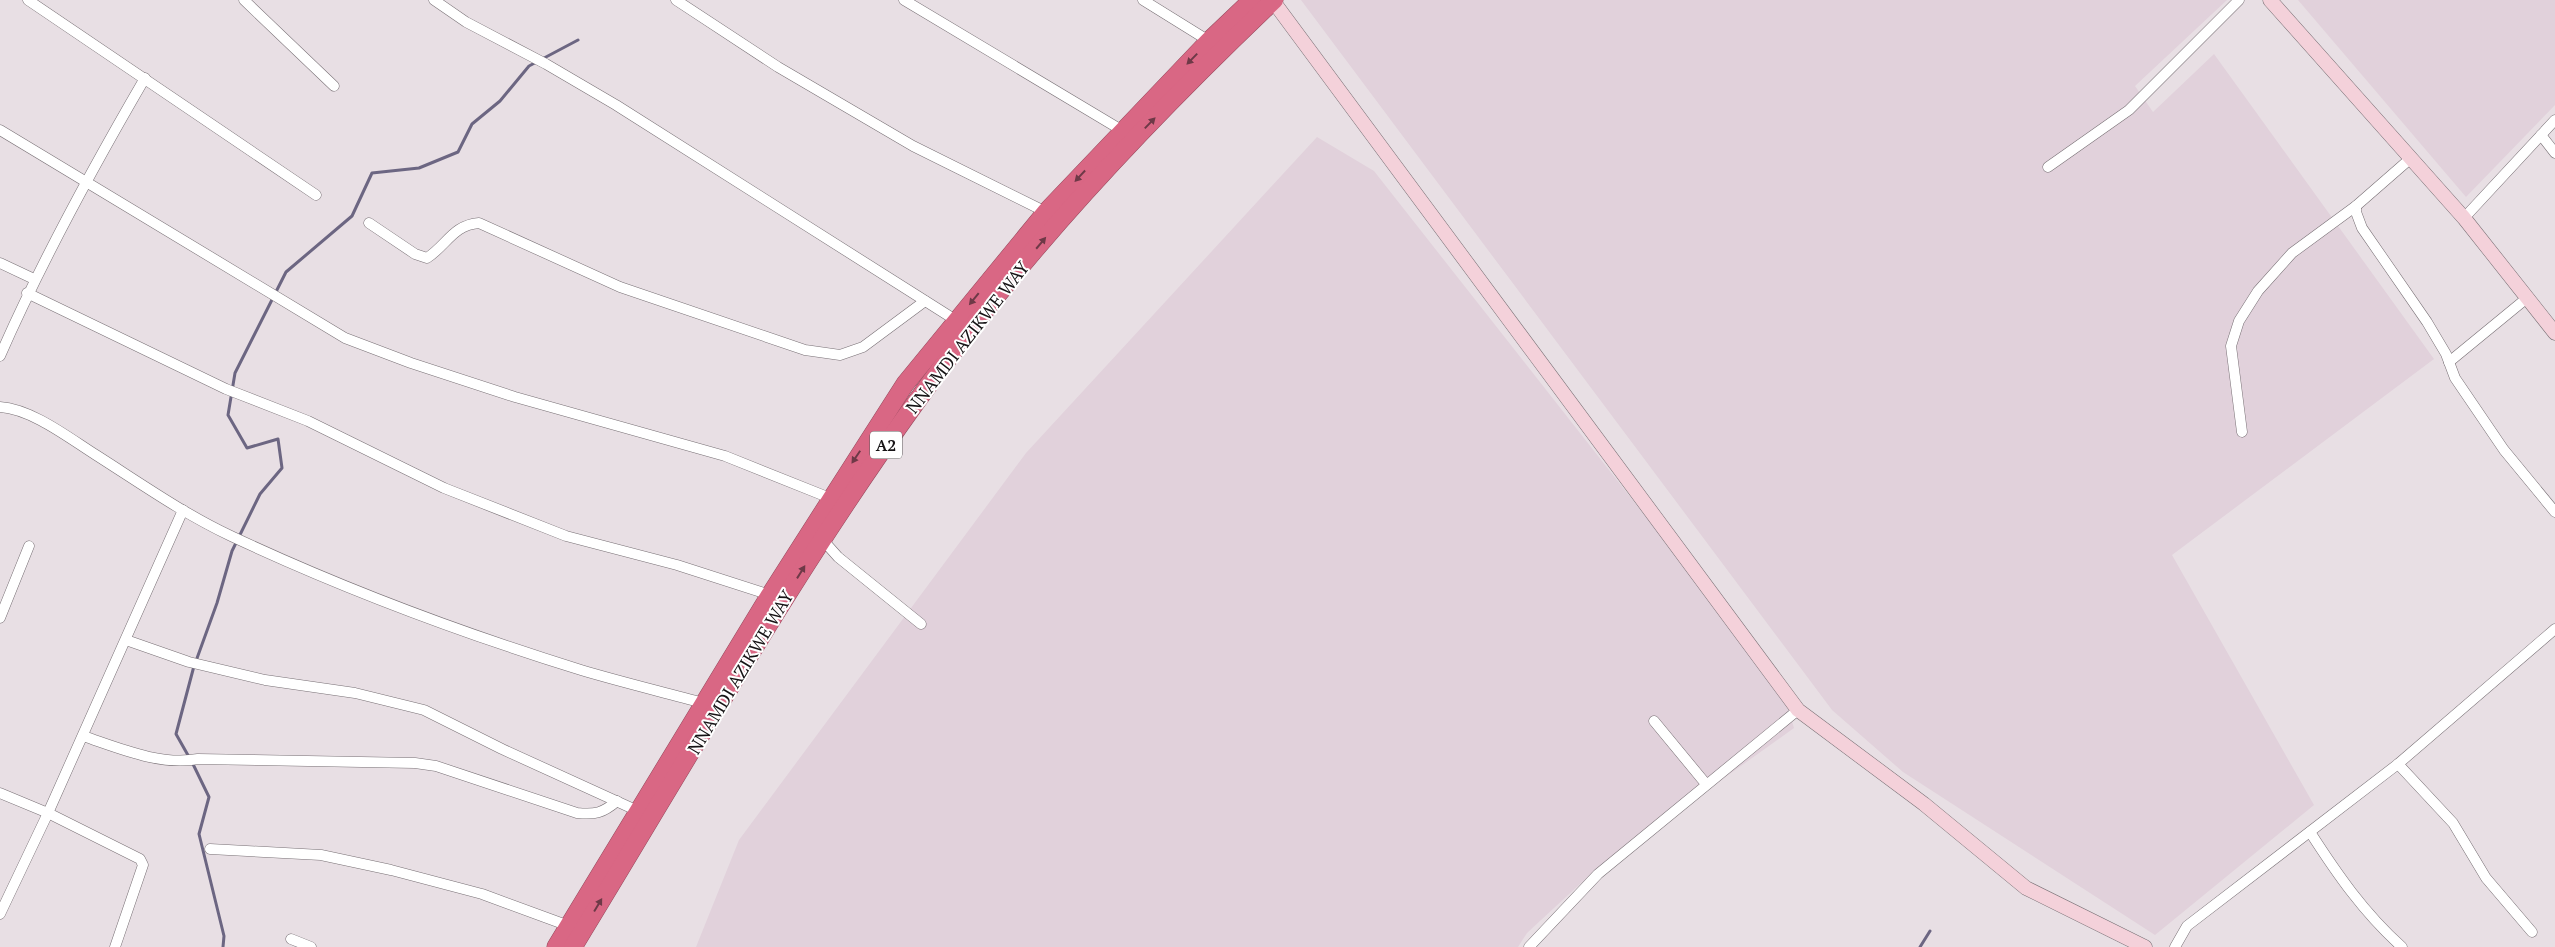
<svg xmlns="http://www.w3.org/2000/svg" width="2555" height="947" font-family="'PT Serif',serif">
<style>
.built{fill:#e1d1db}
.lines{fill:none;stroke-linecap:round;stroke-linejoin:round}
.stream{stroke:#6c6682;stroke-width:3}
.street-casing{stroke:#787075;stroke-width:11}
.secondary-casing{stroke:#787075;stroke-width:15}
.highway-casing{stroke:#954a5d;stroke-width:19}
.street{stroke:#fff;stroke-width:10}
.secondary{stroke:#f4d1da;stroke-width:14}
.highway{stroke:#d96784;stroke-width:18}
.oneway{fill:#6e3947}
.labels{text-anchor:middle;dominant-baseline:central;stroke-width:4;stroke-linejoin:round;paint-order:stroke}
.shield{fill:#fff;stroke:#5c5a5b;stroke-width:1}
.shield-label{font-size:16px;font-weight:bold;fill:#161315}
.street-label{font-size:18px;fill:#161315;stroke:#fff}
</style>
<rect width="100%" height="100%" fill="#e8dfe4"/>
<!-- built -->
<g class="built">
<polygon points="1301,0 2227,0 2135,86 2153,112 2214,54 2434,359 2172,555 2314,805 2155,935 1903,772 1832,710"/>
<polygon points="2298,0 2555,0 2555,105 2466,197"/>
<polygon points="1317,137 1374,171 1782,690 1794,728 1594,871 1527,933 1518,947 696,947 739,840 1026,453"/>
</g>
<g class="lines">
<!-- stream -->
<g class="stream">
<polyline points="196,661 217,603 232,551 260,494 282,468 278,439 247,448 228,415 235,373 286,272 352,216 372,173 419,168 458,152 472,124 500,101 529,66 578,40"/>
<polyline points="189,757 176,734 194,666"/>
<polyline points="192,762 209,797 199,834 224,936 223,947"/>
<polyline points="1920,947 1930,931"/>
</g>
<!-- street casing -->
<g class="street-casing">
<g id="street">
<polyline points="28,0 316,195"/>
<polyline points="244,0 334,86"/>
<polyline points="434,0 466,22 546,64 616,105 957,321"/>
<polyline points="676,0 778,67 913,146 1046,212"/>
<polyline points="904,0 1123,131"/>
<polyline points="1143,0 1209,41"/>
<polyline points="0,130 345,338 411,363 515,397 725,456 830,498"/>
<polyline points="2541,135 2555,153"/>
<polyline points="2048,167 2129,110 2239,0"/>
<polyline points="2356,206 2356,212 2362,228 2427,322 2446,354 2455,378 2504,450 2555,512"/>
<polyline points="2464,218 2555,120"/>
<path d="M369,223L415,254L427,258C447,245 453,225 479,223L620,287L805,350L840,355L863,347L925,301"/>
<polyline points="0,263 34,279"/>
<polyline points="27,293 226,389 308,421 444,488 566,536 677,565 770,595"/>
<path d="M0,356C42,260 92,169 145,78"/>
<polyline points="2449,362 2527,298"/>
<path d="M0,407C32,409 69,438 96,455C140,483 184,514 231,536C344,589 462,633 581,670C621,682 663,692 703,703"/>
<polyline points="2242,432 2231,346 2239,321 2258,291 2292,253 2356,206 2411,158"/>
<polyline points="822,539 838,557 921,624"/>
<polyline points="0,618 29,546"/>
<polyline points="126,640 189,662 265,680 355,693 424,710 502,749 638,811"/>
<polyline points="1654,721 1706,784"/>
<path d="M83,736C119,748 160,766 198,759L415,763L436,766L577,813C595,815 603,813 617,801"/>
<polyline points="2398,764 2453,823 2486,878 2532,932"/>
<polyline points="0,793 48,813 140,859 143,865 115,947"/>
<path d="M2310,832C2337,874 2364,913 2402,947"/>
<polyline points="210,849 321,855 391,870 482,894 569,926"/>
<polyline points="0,914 48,813 183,510"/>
<polyline points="291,939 311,947"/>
<polyline points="1529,947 1598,874 1798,710"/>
<polyline points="2175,947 2187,926 2398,764 2555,629"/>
</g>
</g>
<!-- secondary casing -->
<g class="secondary-casing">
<g id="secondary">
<polyline points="2270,0 2464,218 2555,333"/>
<polyline points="1273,1 1798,710 1924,804 2026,888 2145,947"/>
</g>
</g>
<!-- highway casing -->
<g class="highway-casing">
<g id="highway">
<polyline points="556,947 770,595 905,384 1046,212 1209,41 1252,0"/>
<path d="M573,947C704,733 827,511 983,313C1071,201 1171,98 1274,0"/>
</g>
</g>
<!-- street -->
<use href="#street" class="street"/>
<!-- secondary -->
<use href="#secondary" class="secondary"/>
<!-- highway -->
<use href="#highway" class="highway"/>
</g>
<!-- one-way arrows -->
<defs><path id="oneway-solid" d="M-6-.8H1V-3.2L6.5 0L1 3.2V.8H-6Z" transform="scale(1.25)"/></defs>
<g class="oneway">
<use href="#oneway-solid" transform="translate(1192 59) rotate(134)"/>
<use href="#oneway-solid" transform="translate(1150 123) rotate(-46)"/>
<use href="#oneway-solid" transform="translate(1080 176) rotate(133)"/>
<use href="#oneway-solid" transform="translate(1041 243) rotate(-50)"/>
<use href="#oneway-solid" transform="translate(974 299) rotate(129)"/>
<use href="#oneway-solid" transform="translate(856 457) rotate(124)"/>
<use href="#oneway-solid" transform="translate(801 572) rotate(-58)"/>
<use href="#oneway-solid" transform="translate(598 905) rotate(-59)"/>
</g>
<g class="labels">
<!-- shield labels -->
<rect class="shield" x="870" y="431.5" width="32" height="27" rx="4"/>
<g class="shield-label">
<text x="886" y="445">A2</text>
</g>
<!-- street labels -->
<g class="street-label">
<text transform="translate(967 337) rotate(-52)">NNAMDI AZIKWE WAY</text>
<text transform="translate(740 672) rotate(-59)">NNAMDI AZIKWE WAY</text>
</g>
</g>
</svg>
